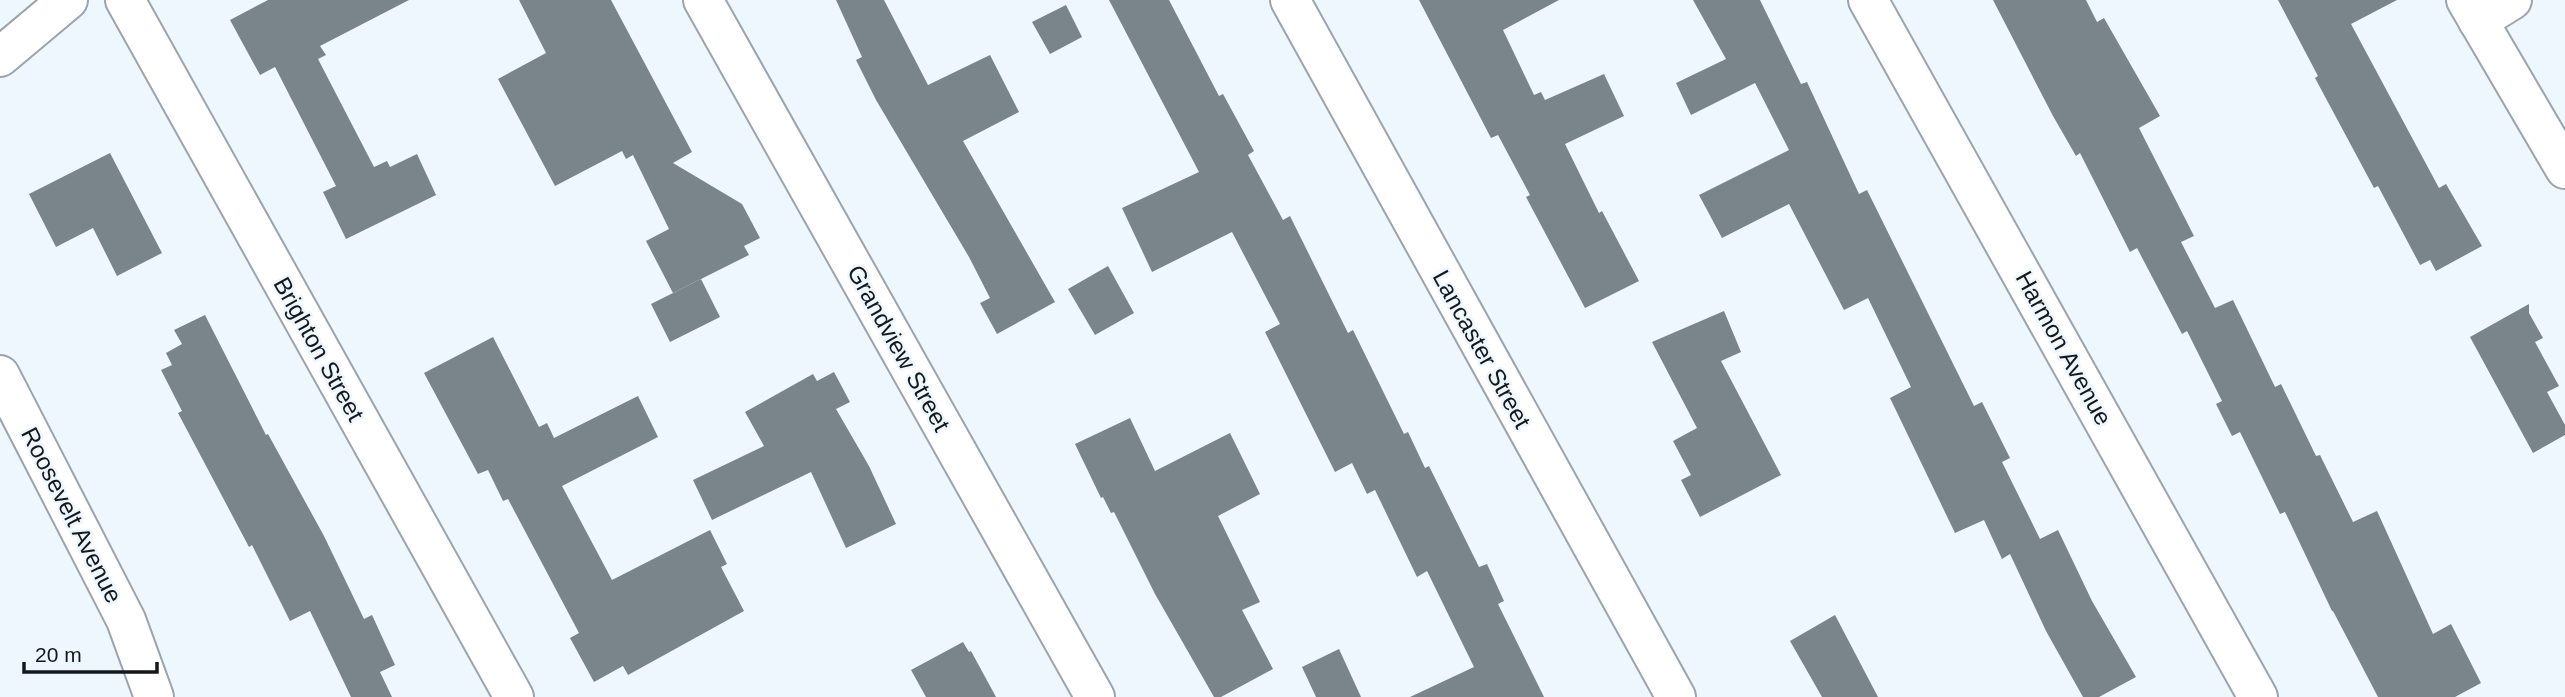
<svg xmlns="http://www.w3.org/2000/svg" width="2565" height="697" font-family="Arial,sans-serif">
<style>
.building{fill:#79858a}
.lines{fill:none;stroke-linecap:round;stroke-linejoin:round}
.street-casing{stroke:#9ba4ad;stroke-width:42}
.secondary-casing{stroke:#9ba4ad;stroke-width:42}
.street{stroke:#fff;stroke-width:38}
.secondary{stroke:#fff;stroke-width:38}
.labels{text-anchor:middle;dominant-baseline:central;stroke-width:5;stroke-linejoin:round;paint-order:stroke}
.street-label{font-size:24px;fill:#15181b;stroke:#eef6fe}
</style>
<rect width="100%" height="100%" fill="#eef6fe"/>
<!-- building -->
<g class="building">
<polygon points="268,0 409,0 320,46 326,55 318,59 374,167 387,161 390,167 417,154 436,195 346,239 323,192 336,186 275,67 260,75 230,20"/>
<polygon points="519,0 611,0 692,152 673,163 742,204 760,238 744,246 749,255 673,293 646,241 669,229 633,155 626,159 622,151 555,186 498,79 546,53"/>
<polygon points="836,0 884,0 928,85 990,55 1019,112 963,141 1055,302 997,334 980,303 990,298 969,257 876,100 856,60 862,57"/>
<polygon points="1109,0 1169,0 1219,96 1223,94 1254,151 1248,155 1283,220 1290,216 1348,333 1353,330 1404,434 1408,432 1425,468 1429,466 1479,567 1487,564 1504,601 1498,604 1544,697 1410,697 1474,667 1427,571 1417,577 1375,490 1367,494 1352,463 1335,472 1265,332 1280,324 1232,232 1152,272 1122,208 1199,172"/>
<polygon points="1419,0 1559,0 1503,30 1534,95 1541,92 1545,100 1604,74 1624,116 1565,144 1599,213 1602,211 1639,281 1585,308 1526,197 1530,195 1498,135 1491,138"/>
<polygon points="1693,0 1760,0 1801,84 1807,82 1859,194 1867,190 1974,406 1982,402 2010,458 2002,462 2040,539 2058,530 2092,601 2136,677 2099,697 2083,697 2046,631 2010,554 2002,559 1984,520 1955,533 1890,398 1911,387 1868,298 1844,310 1789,204 1722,238 1699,195 1789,150 1755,83 1691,115 1676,83 1726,59"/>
<polygon points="1993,0 2086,0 2097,22 2104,18 2160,116 2139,128 2194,236 2181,242 2215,308 2233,300 2275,387 2281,384 2316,456 2320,455 2353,522 2377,511 2433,634 2451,624 2481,683 2455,697 2378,697 2333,611 2332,611 2285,512 2280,514 2240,432 2232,436 2216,404 2222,401 2187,331 2182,334 2137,248 2130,252 2080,153 2076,156 2053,116"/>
<polygon points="2278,0 2397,0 2351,24 2439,188 2446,184 2482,246 2436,271 2430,260 2420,265 2378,186 2374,188 2315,78 2318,76"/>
<polygon points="1066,5 1082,37 1050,54 1032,22"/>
<polygon points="110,153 162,253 117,276 93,228 56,247 29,194"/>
<polygon points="1108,266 1134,313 1095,335 1068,289"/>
<polygon points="701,279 720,317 670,342 651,304"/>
<polygon points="2529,304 2529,313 2543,338 2535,342 2559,386 2547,392 2565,425 2565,435 2533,453 2470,337"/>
<polygon points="1724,311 1741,352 1721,361 1781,475 1700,517 1681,480 1691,475 1673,441 1697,428 1652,342"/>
<polygon points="205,315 266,435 268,434 324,536 364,619 372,615 395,665 380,672 392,697 351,697 310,611 290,621 252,545 249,547 178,413 182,411 161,370 172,365 166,353 182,344 174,330"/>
<polygon points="493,337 539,427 547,423 554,438 638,396 658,437 562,486 612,580 710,530 727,564 721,567 744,611 628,675 623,666 594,682 570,638 579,633 508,499 503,501 488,470 478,474 424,373"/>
<polygon points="834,372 850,402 836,409 869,466 896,524 846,548 811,472 712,520 693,480 764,446 745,412 813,374 817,381"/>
<polygon points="1130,418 1155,471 1230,433 1260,494 1218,516 1260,602 1242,610 1273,669 1221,697 1214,697 1155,594 1114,512 1111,513 1103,497 1101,498 1075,444"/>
<polygon points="1835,615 1878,697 1822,697 1790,641"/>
<polygon points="963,642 969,652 971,651 996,697 926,697 911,670"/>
<polygon points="1339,649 1361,697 1316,697 1302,667"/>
</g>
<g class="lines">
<!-- street casing -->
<g class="street-casing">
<g id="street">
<polyline points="125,0 514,697"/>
<polyline points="703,0 1095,697"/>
<polyline points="1290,0 1676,697"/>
<polyline points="1868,0 2258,697"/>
<polyline points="2466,0 2565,169"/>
<polyline points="2478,21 2512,0"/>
</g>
</g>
<!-- secondary casing -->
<g class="secondary-casing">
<g id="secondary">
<polyline points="0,57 68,0"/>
<polyline points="0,375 126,620 154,697"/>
</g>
</g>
<!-- street -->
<use href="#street" class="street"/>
<!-- secondary -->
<use href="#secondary" class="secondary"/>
</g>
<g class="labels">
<!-- street labels -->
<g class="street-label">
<text transform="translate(899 348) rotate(61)">Grandview Street</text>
<text transform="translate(2064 348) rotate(61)">Harmon Avenue</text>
<text transform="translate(319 349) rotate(61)">Brighton Street</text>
<text transform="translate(1482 349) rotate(61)">Lancaster Street</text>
<text transform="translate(72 515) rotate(63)">Roosevelt Avenue</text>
</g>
</g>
<!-- scale -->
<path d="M24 662v10h133v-10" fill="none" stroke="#15181b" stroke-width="3.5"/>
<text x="35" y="662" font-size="21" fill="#15181b" stroke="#eef6fe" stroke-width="5" paint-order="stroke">20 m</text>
</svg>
